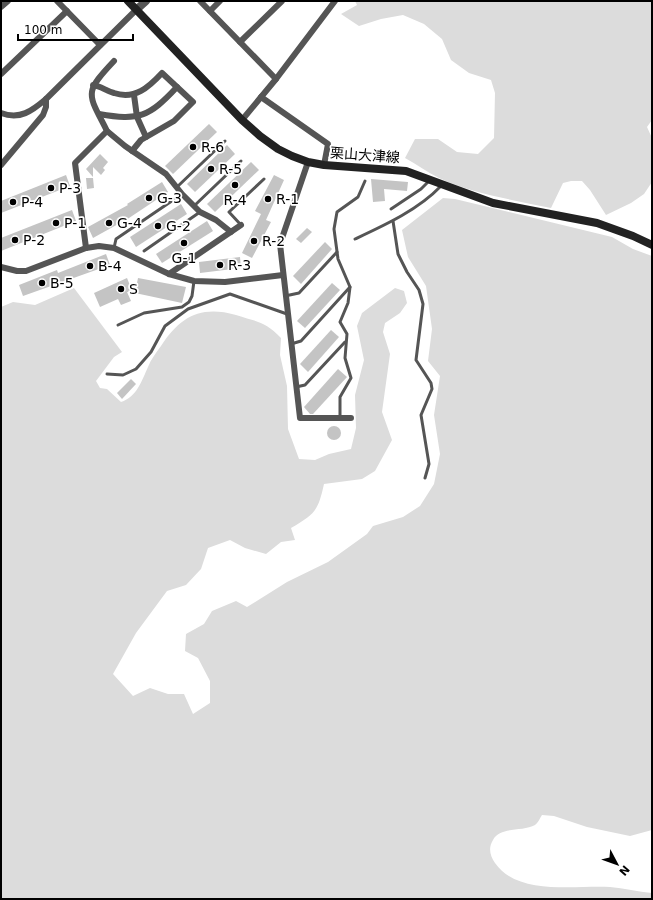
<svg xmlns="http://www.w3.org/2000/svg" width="653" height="900" font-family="'DejaVu Sans','Noto Sans JP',sans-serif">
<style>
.green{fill:#dcdcdc}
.building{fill:#c4c4c4}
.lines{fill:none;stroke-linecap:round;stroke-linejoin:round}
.service{stroke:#555;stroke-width:3}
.minor{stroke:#555;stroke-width:6}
.tertiary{stroke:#555;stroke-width:8}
.secondary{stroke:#222;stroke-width:8}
.poi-dot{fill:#000;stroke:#fff;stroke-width:1.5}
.labels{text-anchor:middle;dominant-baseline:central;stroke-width:3.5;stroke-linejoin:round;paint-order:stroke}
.poi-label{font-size:14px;fill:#000;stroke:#fff;text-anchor:start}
.street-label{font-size:14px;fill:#000;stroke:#fff}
</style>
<rect width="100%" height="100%" fill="#fff"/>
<!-- green -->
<g class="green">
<path d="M355,1H652V120L647,127L652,138V182L644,194L631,203L606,215L590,190L582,181H571L563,183L551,208C513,200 474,194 439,178C427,172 416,164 405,158L415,139H438L457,152L478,154L494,138L495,93L491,80L469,73L451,60L442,39L424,24L403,15L381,19L359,26L341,14L357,5Z"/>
<path d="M443,198L455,199L612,237L633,249L652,256V830L630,836L587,827L554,816L542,815C540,818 538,823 535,825C523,832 500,826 493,840C488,848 490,856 495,863C518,896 575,885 610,887C624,888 638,892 652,893V899H1V307L13,302L35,305L74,288L122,352L114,357L96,381L100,388L107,389L121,402C137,397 142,380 148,367C151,359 156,353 161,346C180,317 200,305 236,315C257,322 265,321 281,338L280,355L287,386L288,429L299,459L315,460L329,454L351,449L356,428L355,395L364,360L357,326L362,313L395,288L404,291L407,303L400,313L385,323L383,332L390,354L382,412L392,440L375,471L362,479L324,484C318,511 315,514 291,528L295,540L281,542L266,554L245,548L230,540L208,548L201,569L186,585L167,591L136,633L113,674L133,696L150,688L168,694H184L193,714L210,703V681L198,658L185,651L186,634L204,624L212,611L236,601L247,607L287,582L328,562L367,534L373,526L403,517L420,506L434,484L440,454L434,415L440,376L428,361L432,329L426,286L408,257L402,230Z"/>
</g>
<!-- building -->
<g class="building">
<polygon points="209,124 217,132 173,174 165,166"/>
<polygon points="227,145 235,154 195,192 187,184"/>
<polygon points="100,154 108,162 103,168 105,170 101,175 93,167 93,177 86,169"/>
<polygon points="251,162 259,170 215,212 207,204"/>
<polygon points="66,175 70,186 1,213 1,201"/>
<polygon points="274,175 284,180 266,220 271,222 252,258 242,253 261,214 255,211"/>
<polygon points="86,178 93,178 94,188 87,189"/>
<polygon points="371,179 408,182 407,191 384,189 385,201 373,202"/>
<polygon points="162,182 168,192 129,218 93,238 88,227 128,205 127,204"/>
<polygon points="181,204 187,214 136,247 130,237"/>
<polygon points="72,210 76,221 1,251 1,238"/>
<polygon points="207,221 213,231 162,263 156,254"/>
<polygon points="307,228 312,232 301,243 296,239"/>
<polygon points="325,242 332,249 301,284 293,276"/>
<polygon points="106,254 110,265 23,296 19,285 57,270 58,273"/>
<polygon points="240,257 241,268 200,273 199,262"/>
<polygon points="127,278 133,293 127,292 131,301 121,305 118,299 100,307 94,293"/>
<polygon points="138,278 186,287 182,303 135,293"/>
<polygon points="332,283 340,290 305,328 297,321"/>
<polygon points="331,330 339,337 308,372 300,364"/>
<polygon points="338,369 347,377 313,414 310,414 304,407"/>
<polygon points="131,379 136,384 122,399 117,393"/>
<circle cx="334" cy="433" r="7"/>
</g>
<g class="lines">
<!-- service -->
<g class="service">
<polyline points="177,187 225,141"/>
<polyline points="194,206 241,161"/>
<polyline points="391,209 421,189 429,181"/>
<polyline points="393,221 398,254 407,272 419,290 423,304 416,360 431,383 432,389 421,415 429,464 425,478"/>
<polyline points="241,225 229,212 264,179"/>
<path d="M355,239C385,225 418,210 441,186"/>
<polyline points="114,248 116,239 182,194"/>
<polyline points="144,251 200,212"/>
<polyline points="285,296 299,293 337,252"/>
<polyline points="118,325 144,313 182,307 189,302 192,296 194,281"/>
<polyline points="291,344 301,341 350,287"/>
<polyline points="107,374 123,375 136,369 151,352 165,326 188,309 230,294 287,314"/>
<polyline points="296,387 305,385 345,342"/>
<polyline points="340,418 340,397 351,378 345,358 347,334 340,322 348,303 350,287 338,259 334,229 337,212 358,197 365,181"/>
</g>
<!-- minor -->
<g class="minor">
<polyline points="57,1 100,45"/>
<polyline points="200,1 276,79 242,120"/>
<polyline points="1,7 8,1"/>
<polyline points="210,11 220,1"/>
<polyline points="240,42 282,1"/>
<polyline points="1,74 67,11"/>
<polyline points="276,79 335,1"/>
<path d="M93,85C101,86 106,91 114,93C135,100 149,87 162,73L193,102L174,121L141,140L132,151"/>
<polyline points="134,95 137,117 146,137"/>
<polyline points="261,97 328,144 324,165"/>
<path d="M1,113C20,120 32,111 46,99L136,10"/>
<path d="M99,114C139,121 149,117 177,87"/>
<path d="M107,131C88,93 83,94 114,61"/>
<polyline points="308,162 280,244 300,418 351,418"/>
<polyline points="1,165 43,115 46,107 46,99"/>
<polyline points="86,248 75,163 107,131 125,146 166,174 182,194 200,212 216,220 231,232"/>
<polyline points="1,267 17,271 26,271 86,248 99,246 114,248 169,274 194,281 225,282 283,275"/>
<polyline points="169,274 241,225"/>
</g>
<!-- tertiary -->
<polyline class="tertiary" points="136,10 146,1"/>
<!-- secondary -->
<polyline class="secondary" points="128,1 242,120 260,136 278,149 292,156 308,162 324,165 406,171 493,203 597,223 633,236 652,245"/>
</g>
<!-- markers -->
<g class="poi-dot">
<circle cx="193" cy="147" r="4"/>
<circle cx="211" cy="169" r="4"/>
<circle cx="235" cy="185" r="4"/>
<circle cx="51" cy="188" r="4"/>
<circle cx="149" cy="198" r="4"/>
<circle cx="268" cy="199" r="4"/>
<circle cx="13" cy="202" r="4"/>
<circle cx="56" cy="223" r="4"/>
<circle cx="109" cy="223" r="4"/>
<circle cx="158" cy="226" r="4"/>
<circle cx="15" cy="240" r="4"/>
<circle cx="254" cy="241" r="4"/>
<circle cx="184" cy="243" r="4"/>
<circle cx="220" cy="265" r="4"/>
<circle cx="90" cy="266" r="4"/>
<circle cx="42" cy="283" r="4"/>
<circle cx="121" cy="289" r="4"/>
</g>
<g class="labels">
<!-- poi labels -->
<g class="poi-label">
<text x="201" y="147">R-6</text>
<text x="219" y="169">R-5</text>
<text x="59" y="188">P-3</text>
<text x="157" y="198">G-3</text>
<text x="276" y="199">R-1</text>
<text x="235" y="200" text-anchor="middle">R-4</text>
<text x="21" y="202">P-4</text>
<text x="64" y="223">P-1</text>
<text x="117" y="223">G-4</text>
<text x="166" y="226">G-2</text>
<text x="23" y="240">P-2</text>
<text x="262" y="241">R-2</text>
<text x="184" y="258" text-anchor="middle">G-1</text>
<text x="228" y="265">R-3</text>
<text x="98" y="266">B-4</text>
<text x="50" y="283">B-5</text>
<text x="129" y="289">S</text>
</g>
<!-- street labels -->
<g class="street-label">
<text transform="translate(365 155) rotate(4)">栗山大津線</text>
</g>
</g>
<!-- border -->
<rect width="653" height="900" fill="none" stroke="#000000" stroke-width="4"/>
<!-- north arrow -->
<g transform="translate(617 864) rotate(131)" stroke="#ffffff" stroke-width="3" paint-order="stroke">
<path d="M0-3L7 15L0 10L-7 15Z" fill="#000000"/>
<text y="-6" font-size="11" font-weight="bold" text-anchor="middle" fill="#000000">N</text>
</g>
<!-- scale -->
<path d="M18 34v6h115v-6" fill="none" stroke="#000000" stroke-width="2"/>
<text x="24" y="34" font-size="12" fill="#000000" stroke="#ffffff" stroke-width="3" paint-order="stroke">100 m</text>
</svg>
